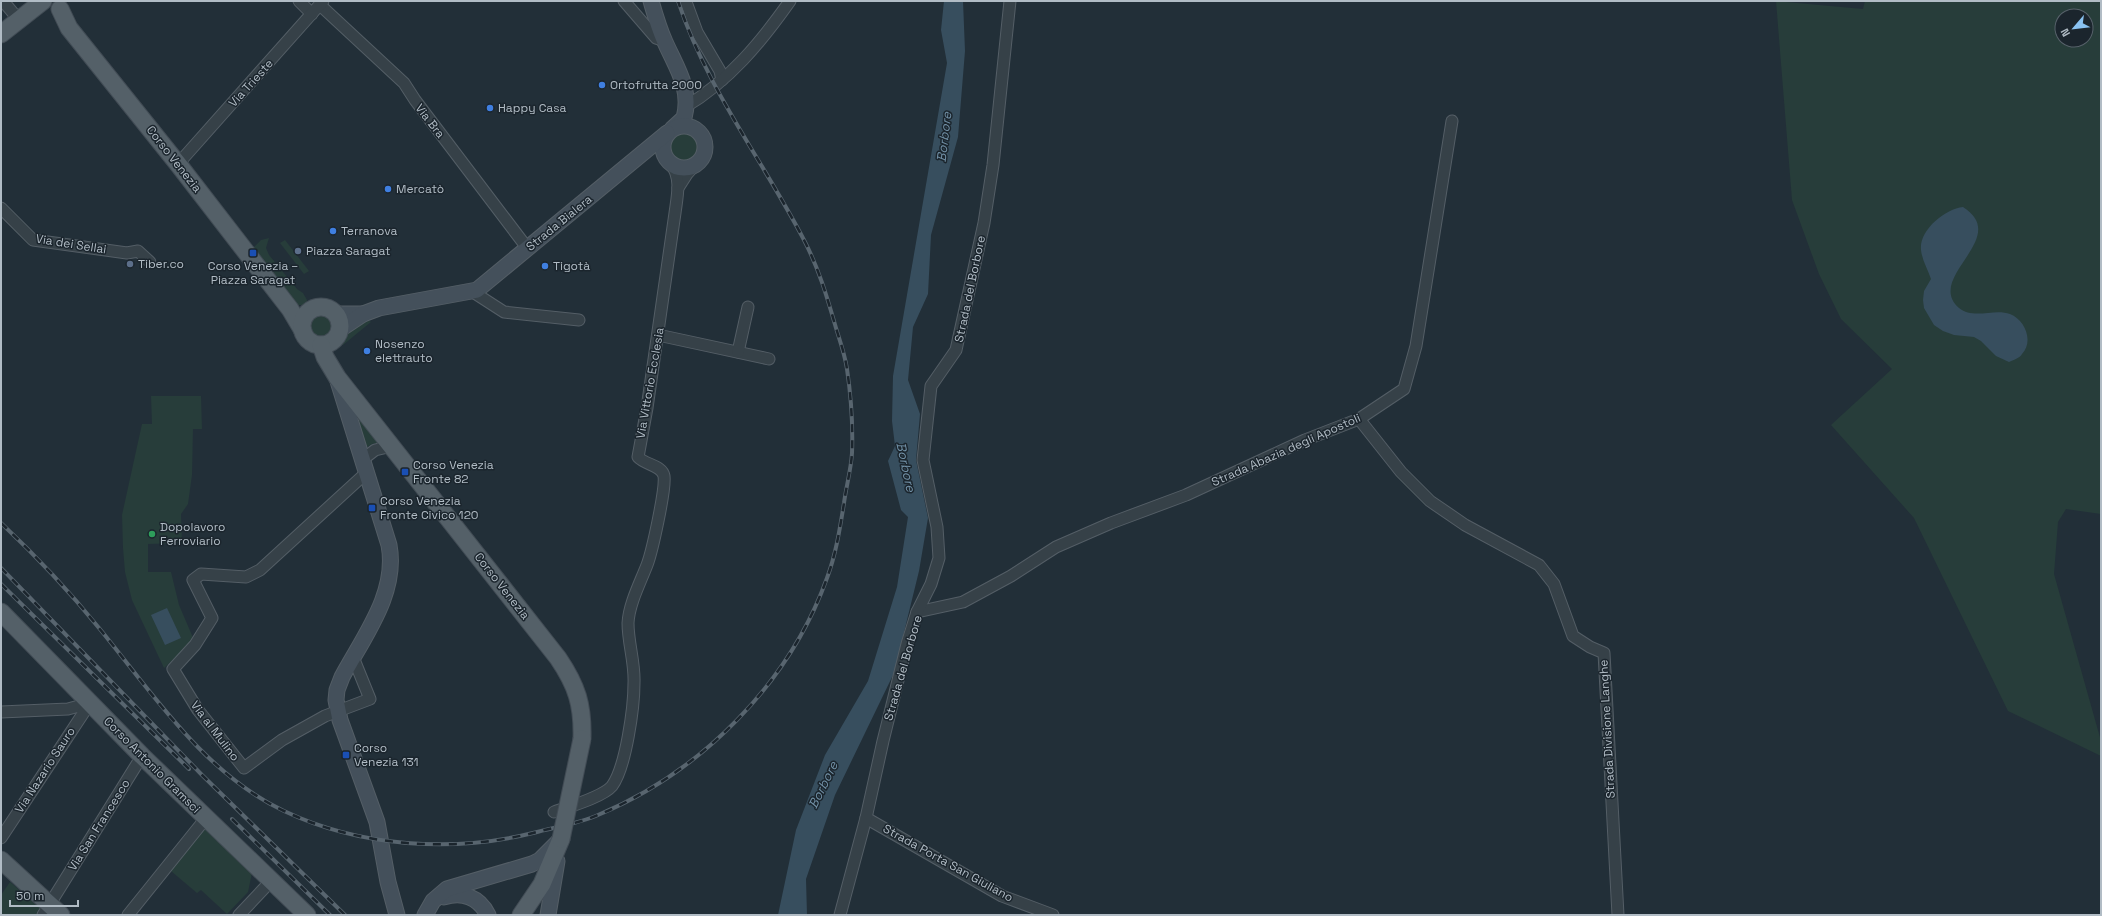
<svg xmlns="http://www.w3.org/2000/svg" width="2102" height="916" font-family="'Space Grotesk',sans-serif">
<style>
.green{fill:#273d3a;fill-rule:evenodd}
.water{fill:#374e5e}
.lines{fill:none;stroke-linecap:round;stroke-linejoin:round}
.street-casing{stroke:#545e66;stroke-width:13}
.secondary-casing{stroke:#545e66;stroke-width:17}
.primary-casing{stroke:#424c55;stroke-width:19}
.street{stroke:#364148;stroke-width:11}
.secondary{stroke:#44505b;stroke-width:15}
.primary{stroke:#546068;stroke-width:17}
.rail-casing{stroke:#58656f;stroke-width:4}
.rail{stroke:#1b252d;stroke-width:2.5;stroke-dasharray:8;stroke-linecap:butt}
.primary-bridge-casing{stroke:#424c55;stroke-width:19;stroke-linecap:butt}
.primary-bridge{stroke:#546068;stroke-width:17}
.shop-dot{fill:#3f7fe0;stroke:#1b252d;stroke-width:1.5}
.service-dot{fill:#5c6f8a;stroke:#1b252d;stroke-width:1.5}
.transit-dot{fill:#1a4fb4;stroke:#1b252d;stroke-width:1.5}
.leisure-dot{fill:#2e9e5b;stroke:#1b252d;stroke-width:1.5}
.labels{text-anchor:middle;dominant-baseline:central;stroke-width:3;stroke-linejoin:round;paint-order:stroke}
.street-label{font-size:12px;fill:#b1bcc5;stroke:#1b252d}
.poi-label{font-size:12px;fill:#b1bcc5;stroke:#1b252d;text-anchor:start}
.water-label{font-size:13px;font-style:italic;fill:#7291a7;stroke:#1b252d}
</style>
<rect width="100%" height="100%" fill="#222f38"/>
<!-- green -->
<g class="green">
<path d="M1776,1L1863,9L1865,1H2101V514L2066,509L2058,522L2054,574L2101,741V756L2008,711L1914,518L1831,425L1892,369L1841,319L1819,274L1792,200ZM2062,16H2086V40H2062Z"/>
<circle cx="684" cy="147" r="15"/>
<polygon points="269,238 266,248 269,255 297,289 303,293 307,300 306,305 298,305 252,249 261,240"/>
<polygon points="285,240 309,271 304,274 280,243"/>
<circle cx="321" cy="326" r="11"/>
<path d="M368,320L371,322L343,345L341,343C345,329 355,325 368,320Z"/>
<polygon points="151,396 201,396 202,429 193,429 192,475 188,504 181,514 182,543 148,544 148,572 171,572 179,605 194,640 164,668 132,600 125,572 123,548 122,515 142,424 152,424"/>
<polygon points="355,413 381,442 372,444 364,449"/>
<polygon points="205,828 252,873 248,892 227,914 201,890 197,893 171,871"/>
<polygon points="10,882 40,908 36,915 1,915 1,895"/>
</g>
<!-- water -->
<g class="water">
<polygon points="944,1 963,1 965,51 958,137 931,235 928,294 913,327 908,380 920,414 916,460 928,518 919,571 894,673 835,795 806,879 807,915 778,915 796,830 825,755 868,681 897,587 908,517 901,510 888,461 895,446 892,421 893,376 947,63 941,30"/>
<path d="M1963,207C2012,238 1924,277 1959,308C1974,320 1994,308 2010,314C2025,320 2034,341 2022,354C2020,358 2013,360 2009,362L1996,356L1981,341L1974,337L1954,335L1943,331L1934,325L1924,308L1923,300L1924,291L1931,279C1928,270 1922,260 1921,250C1919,230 1945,209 1963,207Z"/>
<polygon points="167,608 181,638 165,645 151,615"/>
</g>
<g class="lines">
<!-- street casing -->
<g class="street-casing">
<g id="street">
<polyline points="3,1 19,20"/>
<polyline points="299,1 312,14"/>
<polyline points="624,1 656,38 665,41"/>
<polyline points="686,2 697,32 720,71 722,80"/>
<polyline points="320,5 404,83 415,100 528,249"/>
<path d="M685,107C729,81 761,42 790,1"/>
<polyline points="178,164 323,1"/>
<polyline points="678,188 687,174 695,165"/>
<polyline points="1,208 33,240 127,253 138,251 150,262"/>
<polyline points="473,292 504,312 579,320"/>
<polyline points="658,335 769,359"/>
<polyline points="738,352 748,307"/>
<polyline points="1359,419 1401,472 1430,501 1465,525 1539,565 1554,584 1573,636 1590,647 1604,653 1618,915"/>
<polyline points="362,460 375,450 392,446"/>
<polyline points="917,612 963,602 1011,576 1056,547 1111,523 1186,495 1305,440 1359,419 1404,389 1416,346 1452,121"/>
<polyline points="353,657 370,699 325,716 282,740 244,768 198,710 173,669 195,645 212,618 193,580 201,574 246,577 260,570 366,473"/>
<polyline points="1,712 68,709 90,703"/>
<path d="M554,812C568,807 603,797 612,786C626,767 634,707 634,683C635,663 628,643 628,623C629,604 640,583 647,565C652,552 666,489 664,476C662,465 645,465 638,457L647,408L675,213C677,197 682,178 671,164"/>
<polyline points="866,818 1002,896 1053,915"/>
<polyline points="1,838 90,703"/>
<polyline points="43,915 142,756"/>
<polyline points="128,915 206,818"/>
<polyline points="239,915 271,881"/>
<polyline points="840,915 866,818 883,741 907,644 917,612 931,584 939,558 937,527 923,460 931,386 956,350 984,223 993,165 1010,1"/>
</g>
</g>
<!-- secondary casing -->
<g class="secondary-casing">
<g id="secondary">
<path d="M651,1C655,15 659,29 665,42C676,67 692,89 684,118L672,129"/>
<circle cx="684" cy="147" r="21"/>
<polyline points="335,314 363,314"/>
<polyline points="339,330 363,314 379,308 477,290 667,133"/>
<path d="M337,378L389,545C398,593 364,636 342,677L337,690L336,700L340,720L377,822L388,882L397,915"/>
<path d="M444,897C462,891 479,897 488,915"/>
<polyline points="425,915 433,901 447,889 532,864 540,860 559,841"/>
<polyline points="548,915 557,861"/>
</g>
</g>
<!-- primary casing -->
<g class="primary-casing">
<g id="primary">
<polyline points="60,9 69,28 178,164 290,309 303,331"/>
<polyline points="1,34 43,1"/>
<circle cx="321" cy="326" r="19"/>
<path d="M321,345L325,357L337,377L558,658C577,686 583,705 582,739"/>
<polyline points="1,612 142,756 307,915"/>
<polyline points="1,860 61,915"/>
<polyline points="521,915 542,884 561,839"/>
</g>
</g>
<!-- street -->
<use href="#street" class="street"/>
<!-- secondary -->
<use href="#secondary" class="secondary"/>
<!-- primary -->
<use href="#primary" class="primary"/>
<!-- rail casing -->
<g class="rail-casing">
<g id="rail">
<path d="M1,523C36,556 69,591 99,628C154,695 204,773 284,811C360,847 452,853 533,833C554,827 578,824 598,815C701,772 789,684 827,578C836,554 840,528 844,503C846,487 851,470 852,453C853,426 851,396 847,369C845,355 840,341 836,328C827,297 819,269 804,240C763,161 706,87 678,1"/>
<polyline points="1,568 202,775 345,915"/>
<polyline points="1,584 189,769"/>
<polyline points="232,819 330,915"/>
</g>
</g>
<!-- rail -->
<use href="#rail" class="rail"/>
<!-- primary-bridge casing -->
<g class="primary-bridge-casing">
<polyline id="primary-bridge" points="561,839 582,739"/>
</g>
<!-- primary-bridge -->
<use href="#primary-bridge" class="primary-bridge"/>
</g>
<!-- markers -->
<g class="shop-dot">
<circle cx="602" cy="85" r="4"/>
<circle cx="490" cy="108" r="4"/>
<circle cx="388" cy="189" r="4"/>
<circle cx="333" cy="231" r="4"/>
<circle cx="545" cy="266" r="4"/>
<circle cx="367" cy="351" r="4"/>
</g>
<g class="service-dot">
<circle cx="298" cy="251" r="4"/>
<circle cx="130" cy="264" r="4"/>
</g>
<g class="transit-dot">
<rect x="249" y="249" width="8" height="8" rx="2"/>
<rect x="401" y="468" width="8" height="8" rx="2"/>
<rect x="368" y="504" width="8" height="8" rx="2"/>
<rect x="342" y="751" width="8" height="8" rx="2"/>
</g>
<circle class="leisure-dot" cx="152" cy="534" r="4"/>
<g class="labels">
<!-- street labels -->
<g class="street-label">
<text transform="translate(251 83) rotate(-48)">Via Trieste</text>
<text transform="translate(430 121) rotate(52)">Via Bra</text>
<text transform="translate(174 159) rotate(52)">Corso Venezia</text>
<text transform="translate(559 223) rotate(-39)">Strada Bialera</text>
<text transform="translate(71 244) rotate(9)">Via dei Sellai</text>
<text transform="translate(970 289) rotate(-78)">Strada del Borbore</text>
<text transform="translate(650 383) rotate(-80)">Via Vittorio Ecclesia</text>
<text transform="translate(1286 450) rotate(-24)">Strada Abazia degli Apostoli</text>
<text transform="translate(502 586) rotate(52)">Corso Venezia</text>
<text transform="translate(903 668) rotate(-74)">Strada del Borbore</text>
<text transform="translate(1607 729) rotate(-93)">Strada Divisione Langhe</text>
<text transform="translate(215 731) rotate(53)">Via al Mulino</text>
<text transform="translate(152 765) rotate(45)">Corso Antonio Gramsci</text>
<text transform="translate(45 770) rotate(-57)">Via Nazario Sauro</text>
<text transform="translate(99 825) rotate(-58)">Via San Francesco</text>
<text transform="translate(948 863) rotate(29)">Strada Porta San Giuliano</text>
</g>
<!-- poi labels -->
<g class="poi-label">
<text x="610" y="85">Ortofrutta 2000</text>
<text x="498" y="108">Happy Casa</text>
<text x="396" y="189">Mercatò</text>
<text x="341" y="231">Terranova</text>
<text x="306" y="251">Piazza Saragat</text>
<text x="138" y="264">Tiber.co</text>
<text x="253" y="266" text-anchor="middle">Corso Venezia –<tspan x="253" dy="14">Piazza Saragat</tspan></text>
<text x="553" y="266">Tigotà</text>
<text x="375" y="344">Nosenzo<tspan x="375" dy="14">elettrauto</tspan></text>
<text x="413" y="465">Corso Venezia<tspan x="413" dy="14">Fronte 82</tspan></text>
<text x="380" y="501">Corso Venezia<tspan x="380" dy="14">Fronte Civico 120</tspan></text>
<text x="160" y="527">Dopolavoro<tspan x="160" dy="14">Ferroviario</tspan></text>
<text x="354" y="748">Corso<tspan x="354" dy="14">Venezia 131</tspan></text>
</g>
<!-- water labels -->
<g class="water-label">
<text transform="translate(944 137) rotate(-83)">Borbore</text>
<text transform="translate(906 467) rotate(78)">Borbore</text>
<text transform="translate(823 785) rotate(-64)">Borbore</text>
</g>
</g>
<!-- border -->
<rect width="2102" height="916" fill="none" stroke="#b1bcc5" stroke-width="4"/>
<!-- north arrow -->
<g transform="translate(2074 28) rotate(242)"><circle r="19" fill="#1b252d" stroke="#57616a"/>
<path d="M0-3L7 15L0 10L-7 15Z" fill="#89c2f1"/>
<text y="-6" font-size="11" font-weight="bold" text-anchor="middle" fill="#b1bcc5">N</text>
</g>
<!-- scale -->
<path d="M10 900v6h68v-6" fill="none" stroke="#b1bcc5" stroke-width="2"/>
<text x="16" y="900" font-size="12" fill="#b1bcc5" stroke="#1b252d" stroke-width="3" paint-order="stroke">50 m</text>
</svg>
